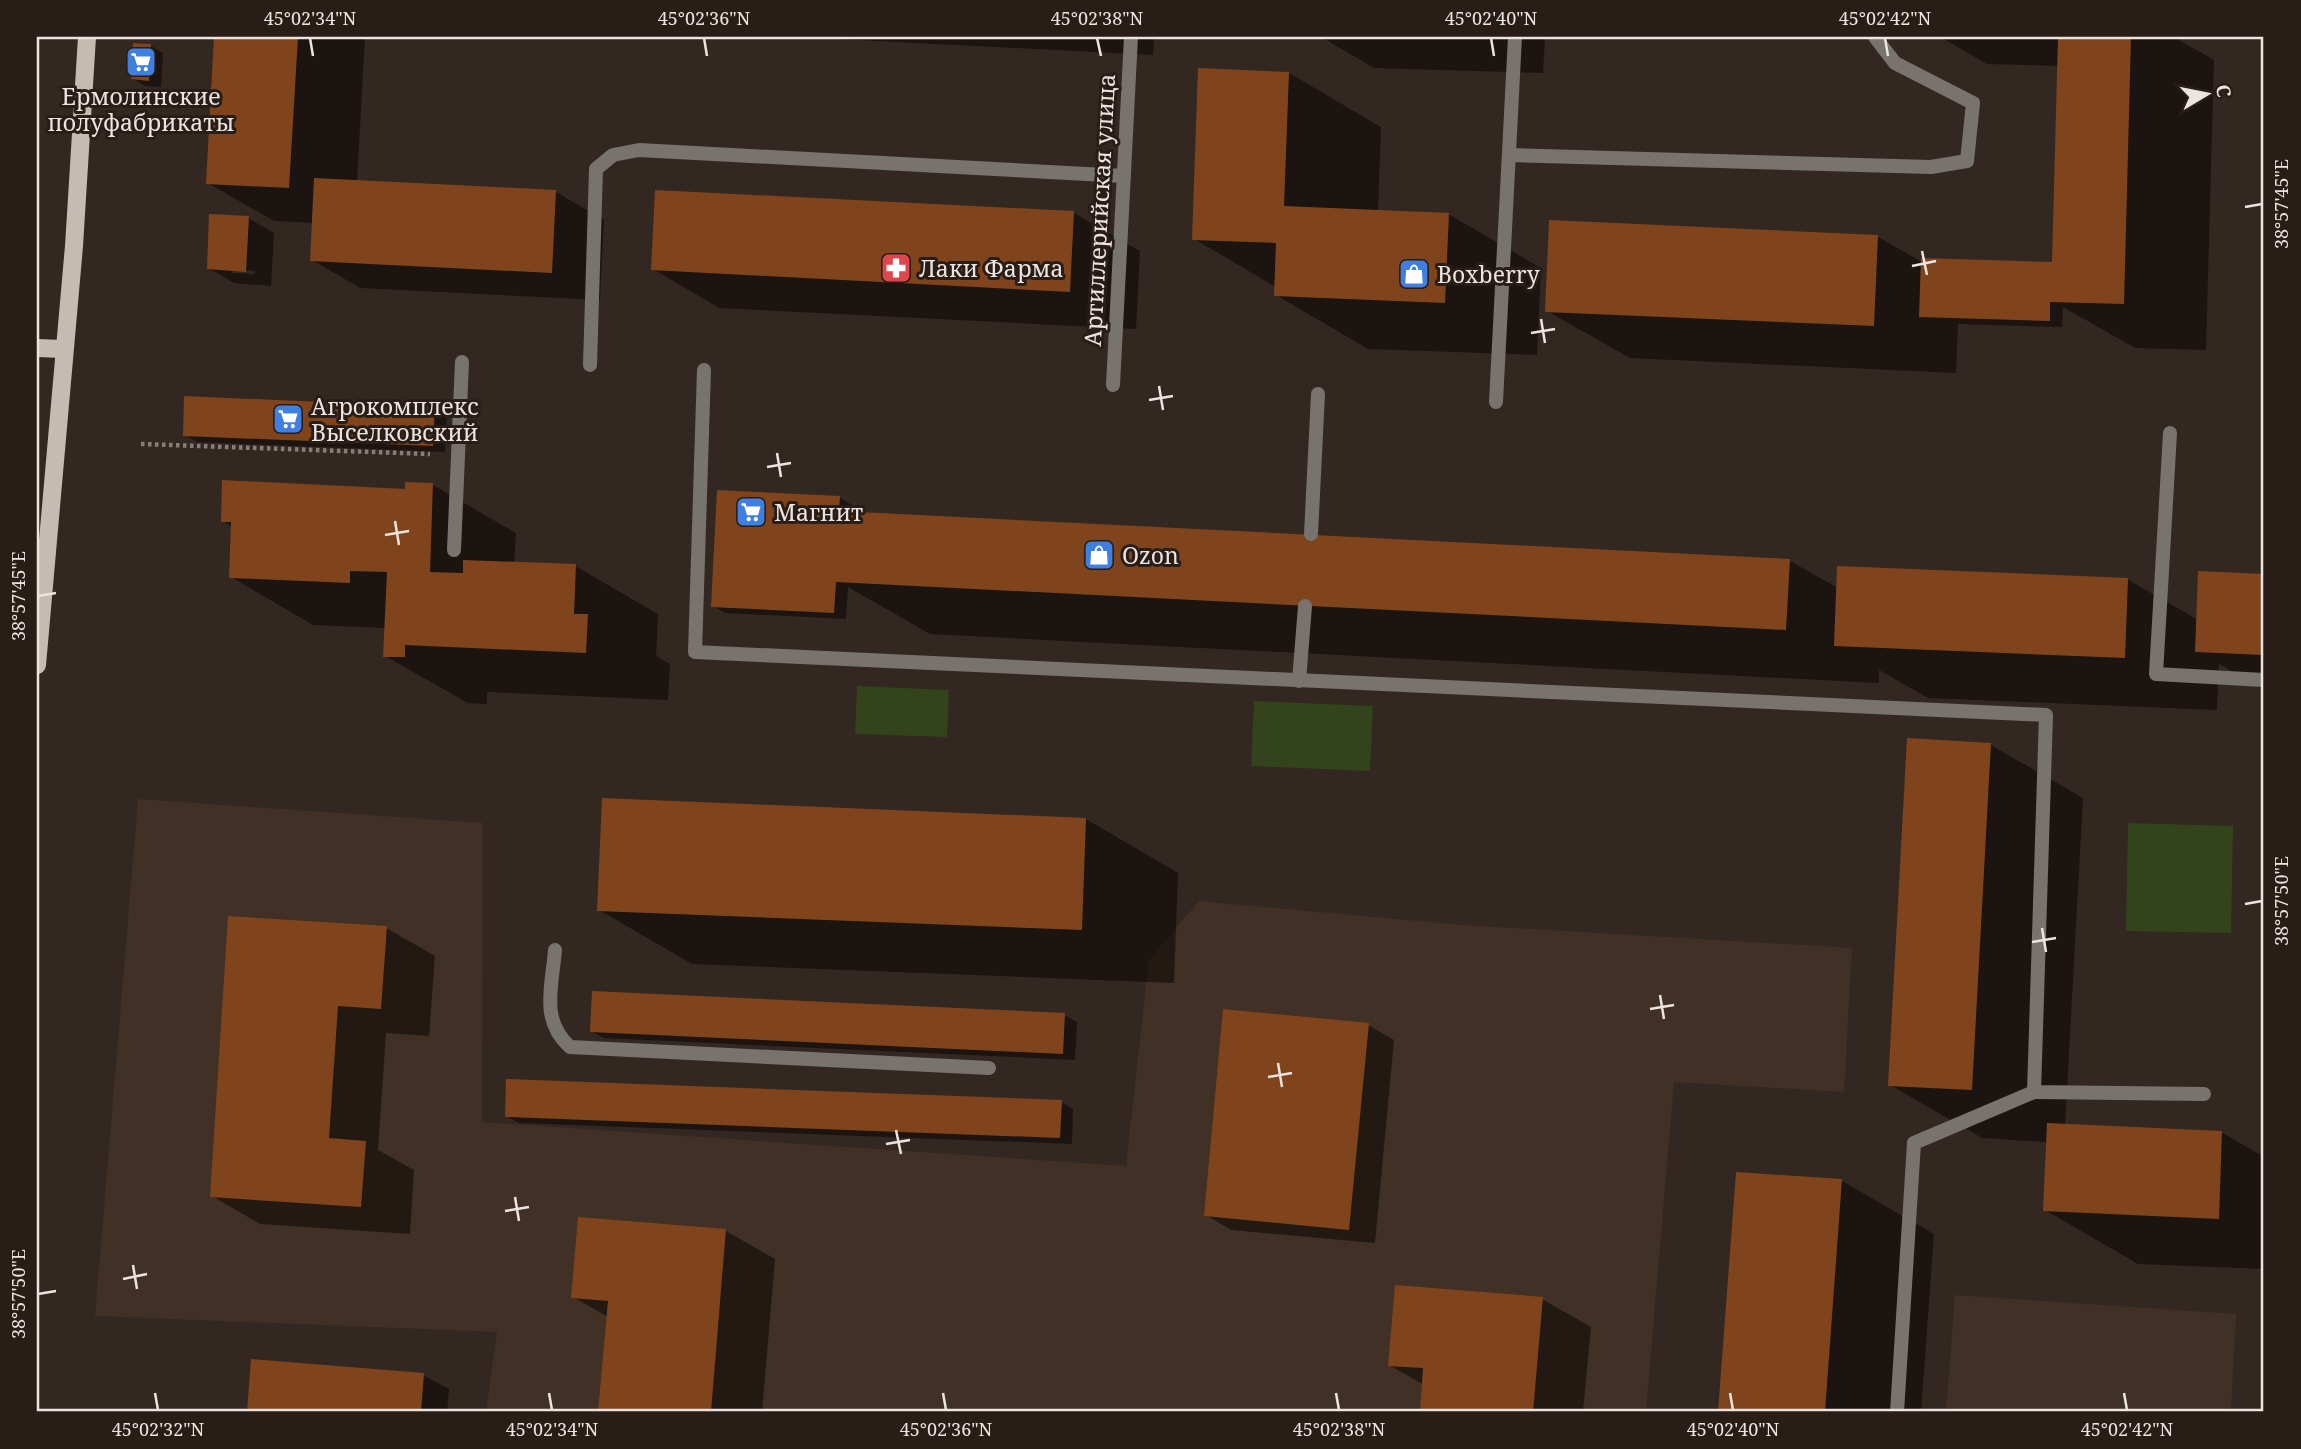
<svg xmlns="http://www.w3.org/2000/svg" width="2301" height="1449" font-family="'Noto Serif',serif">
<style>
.built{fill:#413025}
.green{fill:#33441c}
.shadow{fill:#0007;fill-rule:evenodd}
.building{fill:#80441c}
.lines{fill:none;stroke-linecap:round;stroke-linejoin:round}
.path{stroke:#887e79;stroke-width:4.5;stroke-dasharray:3.5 3.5;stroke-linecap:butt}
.lane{stroke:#78736e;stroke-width:14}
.street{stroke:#78736e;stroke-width:14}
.primary{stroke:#c5bcb1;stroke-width:18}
.ticks{fill:none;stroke:#ece4e0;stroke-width:2.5}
.labels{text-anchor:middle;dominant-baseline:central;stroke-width:6;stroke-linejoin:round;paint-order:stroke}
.poi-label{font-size:23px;fill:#ece4e0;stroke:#291e17;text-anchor:start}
.street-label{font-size:23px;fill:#ece4e0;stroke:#291e17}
.neatline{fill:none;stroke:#ece4e0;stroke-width:2.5}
.ticks-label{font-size:18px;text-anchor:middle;fill:#ece4e0}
</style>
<rect width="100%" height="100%" fill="#332721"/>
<!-- built -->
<g class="built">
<polygon points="138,799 483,823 482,1122 1126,1166 1149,960 1199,901 1463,925 1852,948 1844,1092 1674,1082 1646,1412 486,1412 497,1332 95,1316"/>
<polygon points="1955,1295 2236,1314 2231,1412 1946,1412"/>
</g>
<!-- green -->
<g class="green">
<polygon points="857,686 949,690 947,737 855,734"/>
<polygon points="1254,701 1373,706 1370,771 1251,766"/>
<polygon points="2128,823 2233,826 2231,933 2126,931"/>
</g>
<!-- shadow -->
<g class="shadow">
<polygon points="216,37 365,37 357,182 556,192 604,220 600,300 360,288 312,260 314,223 274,221 208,183"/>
<polygon points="798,37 1154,37 1153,55"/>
<polygon points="1321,37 1545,37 1543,73 1374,68"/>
<polygon points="1940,37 2174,37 2214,60 2206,350 2135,348 2063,307 2062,327 1958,324 1956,373 1630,358 1547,311 1878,237 1922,262 2053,263 2059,66 1987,64"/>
<polygon points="151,46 163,53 161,87 145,86 132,78"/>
<polygon points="1289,73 1381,127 1378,211 1448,214 1541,268 1537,355 1368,349 1276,295 1276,287 1194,239"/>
<polygon points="1074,213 1140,251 1136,329 719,308 653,269"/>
<path d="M248,218L274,233L271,286L234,283L208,268ZM232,269L255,271V274L232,273Z"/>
<polygon points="434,409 447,416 445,452 197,442 185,435"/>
<polygon points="433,485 516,533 514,564 575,566 658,614 656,656 670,664 668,700 487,692 487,704 468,703 385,656 386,628 313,625 231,577 233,527 222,521"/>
<polygon points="840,498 852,505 852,513 1790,561 1838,588 2127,579 2198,620 2200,573 2264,576 2264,690 2219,664 2217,710 1928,698 1879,670 1879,683 930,634 848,587 846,619 725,613 713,606"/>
<polygon points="1991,745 2083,798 2065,1126 2221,1132 2264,1157 2264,1269 2138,1264 2045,1210 2048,1142 1982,1138 1890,1085"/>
<polygon points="1086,819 1178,873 1174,983 692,964 599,910"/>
<polygon points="386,928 435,956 429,1036 386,1033 378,1150 414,1170 410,1234 260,1224 212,1196"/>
<polygon points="1064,1015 1077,1022 1075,1060 604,1038 591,1031"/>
<polygon points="1368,1025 1394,1040 1375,1243 1231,1230 1206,1215"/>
<polygon points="1061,1102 1073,1109 1072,1144 519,1123 506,1116"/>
<polygon points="1738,1174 1842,1181 1934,1234 1921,1412 1720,1412"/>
<polygon points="580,1218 726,1231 775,1259 762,1412 600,1412 608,1317 573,1297"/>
<polygon points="1542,1299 1591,1327 1583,1412 1421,1412 1424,1385 1389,1365"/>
<polygon points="253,1361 423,1375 449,1389 447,1412 249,1412"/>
</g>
<!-- building -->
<g class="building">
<polygon points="214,37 298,37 289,188 206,184"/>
<polygon points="2058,37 2131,37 2124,304 2050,302 2050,321 1919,317 1921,258 2052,262"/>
<polygon points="133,43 151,44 149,81 131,79"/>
<polygon points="1198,68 1289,72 1284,206 1449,213 1445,303 1274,296 1276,243 1192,240"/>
<polygon points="314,178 556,190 552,273 310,261"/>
<polygon points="655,190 1074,211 1070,292 651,270"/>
<polygon points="209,214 249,216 246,272 207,269"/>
<polygon points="1549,220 1878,235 1874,326 1545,312"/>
<polygon points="184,396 435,407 433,446 183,436"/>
<polygon points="222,480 405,489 405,482 433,483 430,572 463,573 463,560 576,564 574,614 588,614 586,653 405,645 405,657 383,657 387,572 350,571 350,583 229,578 231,522 221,522"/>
<polygon points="717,490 840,496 839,511 1790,559 1786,630 836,582 834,613 711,607"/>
<polygon points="1837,566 2128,578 2125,658 1834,646"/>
<polygon points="2198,571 2264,574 2264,655 2195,652"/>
<polygon points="1907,738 1991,743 1972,1090 1888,1086"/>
<polygon points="602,798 1086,818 1082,930 597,911"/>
<polygon points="228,916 387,926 381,1009 338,1006 329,1138 366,1141 361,1207 210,1197"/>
<polygon points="592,991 1065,1013 1063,1054 590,1032"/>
<polygon points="1223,1009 1369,1023 1349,1230 1204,1216"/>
<polygon points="506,1079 1062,1100 1060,1138 505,1117"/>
<polygon points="2047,1123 2222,1131 2219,1219 2043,1211"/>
<polygon points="1736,1172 1842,1179 1825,1412 1718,1412"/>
<polygon points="578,1217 726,1229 711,1412 598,1412 608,1301 571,1298"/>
<polygon points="1395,1285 1543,1297 1533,1412 1420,1412 1423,1368 1388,1366"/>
<polygon points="251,1359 424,1373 421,1412 247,1412"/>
</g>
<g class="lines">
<!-- path -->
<polyline class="path" points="141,444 430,454"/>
<!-- lane -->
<g class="lane">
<polyline points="1509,155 1931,167 1967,161 1973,103 1895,63 1875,37"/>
<polyline points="590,365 596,169 613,155 639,150 1124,176"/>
<polyline points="704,370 695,652 2046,715 2034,1092 2204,1094"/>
<polyline points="1496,402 1515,37"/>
<polyline points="2170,433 2156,674 2264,680"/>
<polyline points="1311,534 1318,394"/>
<polyline points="454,550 462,362"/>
<polyline points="1299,681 1305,606"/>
<path d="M555,950C552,987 540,1020 570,1047L989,1068"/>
<polyline points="1897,1412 1914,1143 2034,1092"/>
</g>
<!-- street -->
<polyline class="street" points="1113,385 1131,37"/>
<!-- primary -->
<g class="primary">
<polyline points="37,348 63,349"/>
<polyline points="37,665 74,246 87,37"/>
</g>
</g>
<!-- ticks -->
<path class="ticks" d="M310,38L313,56M704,38L707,56M1097,38L1101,56M1491,38L1494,56M1885,38L1888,56M2245,207L2262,204M1922,251L1927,275M1912,266L1936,261M1541,319L1545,343M1531,333L1555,329M1159,386L1163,410M1149,400L1173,396M777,453L781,477M767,467L791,463M395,521L399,545M385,535L409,531M38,596L56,593M2245,904L2262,901M2042,928L2046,952M2032,942L2056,938M1660,995L1664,1019M1650,1009L1674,1005M1278,1063L1282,1087M1268,1077L1292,1073M896,1130L901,1154M886,1144L910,1140M515,1197L519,1221M505,1211L529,1207M133,1265L137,1289M123,1279L147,1274M38,1294L56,1291M155,1393L158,1410M549,1393L552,1410M943,1393L946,1410M1336,1393L1339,1410M1730,1393L1733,1410M2124,1393L2127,1410"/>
<!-- icons -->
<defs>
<g id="supermarket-square" transform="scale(1.575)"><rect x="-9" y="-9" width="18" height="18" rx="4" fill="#3f7fe0" stroke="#291e17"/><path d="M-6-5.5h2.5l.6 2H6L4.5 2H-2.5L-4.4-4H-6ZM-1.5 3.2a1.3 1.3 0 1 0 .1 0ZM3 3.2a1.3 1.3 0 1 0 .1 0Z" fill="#fff"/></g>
<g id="pharmacy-square" transform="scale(1.575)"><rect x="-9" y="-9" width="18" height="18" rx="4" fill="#e0444e" stroke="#291e17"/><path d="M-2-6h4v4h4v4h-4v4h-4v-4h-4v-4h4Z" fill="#fff"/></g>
<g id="shop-square" transform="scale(1.575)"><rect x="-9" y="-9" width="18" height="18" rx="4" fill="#3f7fe0" stroke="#291e17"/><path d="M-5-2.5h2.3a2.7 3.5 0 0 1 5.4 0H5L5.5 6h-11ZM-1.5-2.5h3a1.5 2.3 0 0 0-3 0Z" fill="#fff"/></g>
</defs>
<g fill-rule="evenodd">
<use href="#supermarket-square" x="141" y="62"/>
<use href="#pharmacy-square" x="896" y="268"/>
<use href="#shop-square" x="1414" y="274"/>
<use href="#supermarket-square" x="288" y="419"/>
<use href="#supermarket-square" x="751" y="512"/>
<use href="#shop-square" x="1099" y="555"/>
</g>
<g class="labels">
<!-- poi labels -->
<g class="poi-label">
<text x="141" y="96" text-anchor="middle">Ермолинские<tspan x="141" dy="26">полуфабрикаты</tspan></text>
<text x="919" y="268">Лаки Фарма</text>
<text x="1437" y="274">Boxberry</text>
<text x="311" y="406">Агрокомплекс<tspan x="311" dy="26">Выселковский</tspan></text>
<text x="774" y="512">Магнит</text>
<text x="1122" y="555">Ozon</text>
</g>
<!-- street labels -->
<g class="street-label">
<text transform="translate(1099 210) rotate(-87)">Артиллерийская улица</text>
</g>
</g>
<!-- border -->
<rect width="2301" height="1449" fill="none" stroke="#291e17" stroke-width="77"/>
<!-- north arrow -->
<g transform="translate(2207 94) rotate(80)" stroke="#291e17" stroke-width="5" paint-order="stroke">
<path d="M0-5L12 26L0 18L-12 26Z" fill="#ece4e0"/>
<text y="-10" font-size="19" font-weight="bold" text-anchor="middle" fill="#ece4e0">С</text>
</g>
<rect x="38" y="38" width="2224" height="1372" class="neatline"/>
<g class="ticks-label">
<text x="310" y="25">45°02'34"N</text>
<text x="704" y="25">45°02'36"N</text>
<text x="1097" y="25">45°02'38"N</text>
<text x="1491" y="25">45°02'40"N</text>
<text x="1885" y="25">45°02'42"N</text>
<text transform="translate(2282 204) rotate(-90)" y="6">38°57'45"E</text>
<text transform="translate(19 596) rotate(-90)" y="6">38°57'45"E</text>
<text transform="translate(2282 901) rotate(-90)" y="6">38°57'50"E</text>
<text transform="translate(19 1294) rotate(-90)" y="6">38°57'50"E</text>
<text x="158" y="1436">45°02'32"N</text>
<text x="552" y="1436">45°02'34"N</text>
<text x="946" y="1436">45°02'36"N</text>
<text x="1339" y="1436">45°02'38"N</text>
<text x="1733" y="1436">45°02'40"N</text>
<text x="2127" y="1436">45°02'42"N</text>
</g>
</svg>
